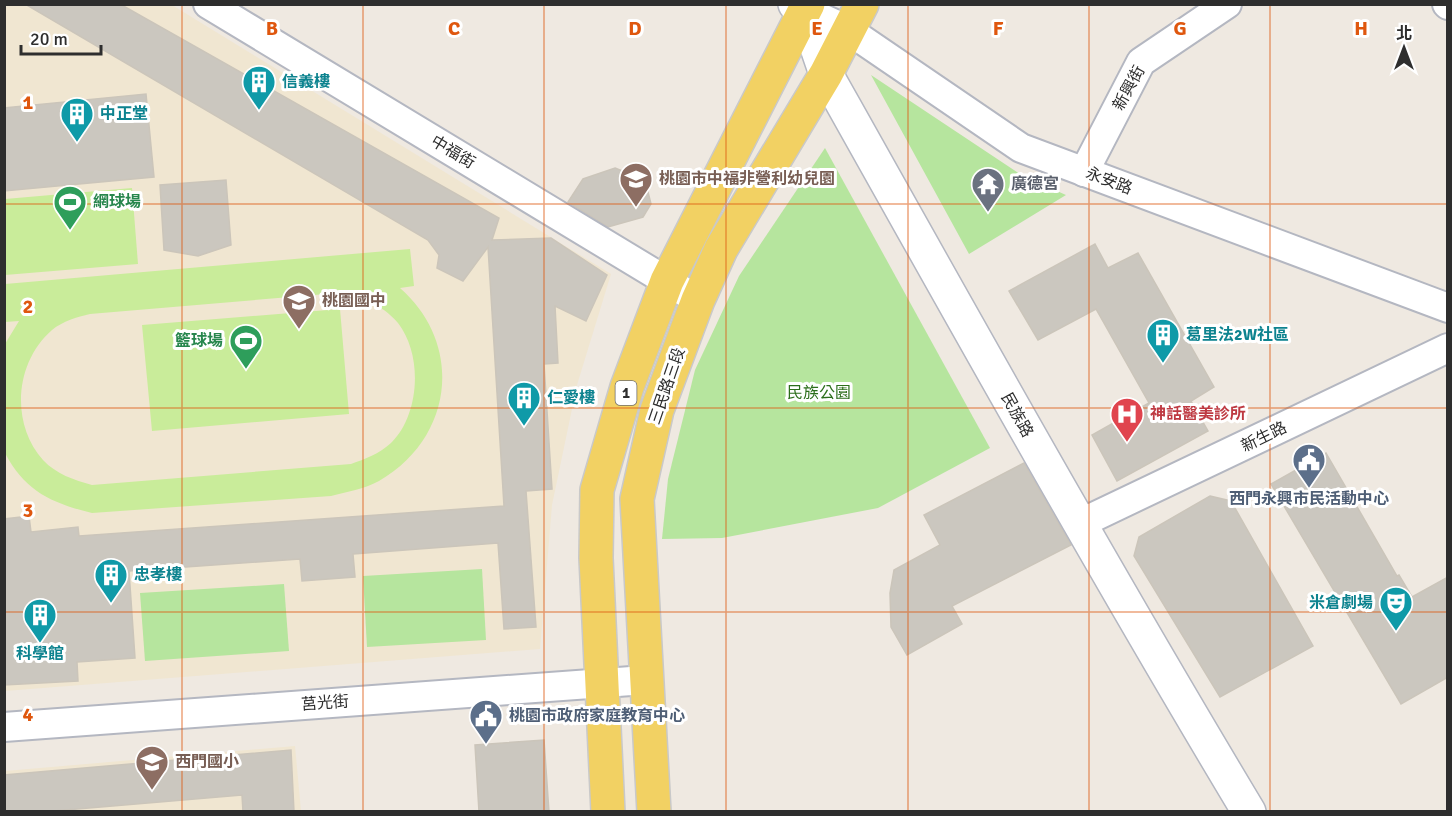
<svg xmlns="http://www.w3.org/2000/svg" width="1452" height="816" font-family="Signika,'Noto Sans TC',sans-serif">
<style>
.education{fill:#f0e6d1}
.green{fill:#b6e59e}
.pitch{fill:#c9ec9a;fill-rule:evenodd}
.building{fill:#cbc7bf;stroke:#cbc5ba;stroke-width:1.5}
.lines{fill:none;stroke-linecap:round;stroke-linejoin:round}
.minor-casing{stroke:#b4b7c1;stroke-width:32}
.secondary-casing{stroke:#b4b7c1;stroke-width:36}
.primary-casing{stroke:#c9c9c9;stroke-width:36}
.minor{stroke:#fff;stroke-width:28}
.secondary{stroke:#fff;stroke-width:33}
.primary{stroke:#f2d163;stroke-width:33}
.grid{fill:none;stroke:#df570e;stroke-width:1.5;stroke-opacity:0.55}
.labels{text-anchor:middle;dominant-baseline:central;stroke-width:6;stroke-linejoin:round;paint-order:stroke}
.shield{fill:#fff;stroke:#6d6d6d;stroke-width:1.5}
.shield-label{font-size:15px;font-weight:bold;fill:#2e2e2e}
.culture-label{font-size:16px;font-weight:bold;fill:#0d838f;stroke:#fff;text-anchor:start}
.street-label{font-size:16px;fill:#2e2e2e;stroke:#fff}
.education-label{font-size:16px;font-weight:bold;fill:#785e54;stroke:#fff;text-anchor:start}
.worship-label{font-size:16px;font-weight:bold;fill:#5b616d;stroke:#fff;text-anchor:start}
.leisure-label{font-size:16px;font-weight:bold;fill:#27864d;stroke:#fff;text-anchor:start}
.park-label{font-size:16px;fill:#2c6e1b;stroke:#fff}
.health-label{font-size:16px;font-weight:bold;fill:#be3a42;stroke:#fff;text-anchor:start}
.service-label{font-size:16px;font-weight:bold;fill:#4e5e75;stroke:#fff}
.grid-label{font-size:20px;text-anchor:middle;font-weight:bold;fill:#df570e;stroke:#fff;stroke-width:6;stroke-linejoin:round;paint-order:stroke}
</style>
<rect width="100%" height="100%" fill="#efe9e1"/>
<!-- education -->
<g class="education">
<polygon points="5,5 172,5 611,274 577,385 552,505 540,649 5,691"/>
<polygon points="295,746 301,811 5,812 5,771"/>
</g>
<!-- green -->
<g class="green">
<polygon points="871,75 1023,176 1066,195 969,254"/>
<polygon points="825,148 990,448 878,508 722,538 662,539 668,479 695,370 739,276"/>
<polygon points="482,569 486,640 367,647 363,576"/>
<polygon points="284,584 289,651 145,661 140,593"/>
</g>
<!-- pitch -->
<g class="pitch">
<polygon points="132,188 138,264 5,275 5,199"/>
<path d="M410,249L414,286L400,288C464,344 454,438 379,481C364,489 347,492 331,496L92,513C51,503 25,491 5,453V344L19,321L5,322V284ZM338,293C361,297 382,304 398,323C423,355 420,415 391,443C379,454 365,459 351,464L92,485C74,480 56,474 43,460C10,423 15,362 52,330C63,321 77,317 90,314Z"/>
<polygon points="340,309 349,414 152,431 142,325"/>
</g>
<!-- building -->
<g class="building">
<polygon points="25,4 120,4 499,218 492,240 551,238 607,275 586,321 555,306 558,363 544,364 552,489 526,491 536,627 504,629 498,543 353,554 355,577 302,581 300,559 129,571 135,658 77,662 78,681 4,685 4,519 29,516 31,532 78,527 79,536 504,506 488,247 463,281 437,268 439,255 428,240"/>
<polygon points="146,94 154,177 4,191 4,108"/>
<polygon points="615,168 645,180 651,204 643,217 608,227 568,202 583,179"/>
<polygon points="226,180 231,245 198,256 164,250 160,185"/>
<polygon points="1095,244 1108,268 1138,253 1214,387 1191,401 1208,431 1117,481 1092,435 1149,403 1096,309 1038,340 1009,291"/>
<polygon points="1326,453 1397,576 1399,575 1412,597 1448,577 1448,677 1401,704 1271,484"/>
<polygon points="1024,463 1071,545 952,606 962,624 907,655 891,627 890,593 894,570 940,545 924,515"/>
<polygon points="1210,496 1231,501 1313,646 1220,697 1134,556 1139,537"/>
<polygon points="544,740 549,812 479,812 475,745"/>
<polygon points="291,750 294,812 243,812 242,795 42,812 4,812 4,775"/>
</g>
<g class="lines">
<!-- minor casing -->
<g class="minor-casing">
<g id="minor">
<polyline points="208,4 698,300"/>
<polyline points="1447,4 1448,5"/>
<polyline points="804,10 848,30 1021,148 1448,308"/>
<polyline points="1084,172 1141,62 1227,4"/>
<polyline points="1079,524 1448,348"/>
<polyline points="4,727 645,680"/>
</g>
</g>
<!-- secondary casing -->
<g class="secondary-casing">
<path id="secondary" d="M795,4L804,10L826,74C965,322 1103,569 1249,812"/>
</g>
<!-- primary casing -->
<g class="primary-casing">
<g id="primary">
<polyline points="608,812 596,558 597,490 627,387 667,281 808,4"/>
<polyline points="654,812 637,499 657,410 698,300 721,249 826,74 862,4"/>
</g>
</g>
<!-- minor -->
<use href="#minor" class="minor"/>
<!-- secondary -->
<use href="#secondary" class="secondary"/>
<!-- primary -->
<use href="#primary" class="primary"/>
</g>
<!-- grid -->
<path class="grid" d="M182,4V812M363,4V812M544,4V812M726,4V812M908,4V812M1089,4V812M1270,4V812M4,204H1448M4,408H1448M4,612H1448"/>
<!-- icons -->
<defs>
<g id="building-pin" transform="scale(1.725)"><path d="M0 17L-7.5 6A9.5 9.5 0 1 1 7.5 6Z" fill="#0f9aa8" stroke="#fff"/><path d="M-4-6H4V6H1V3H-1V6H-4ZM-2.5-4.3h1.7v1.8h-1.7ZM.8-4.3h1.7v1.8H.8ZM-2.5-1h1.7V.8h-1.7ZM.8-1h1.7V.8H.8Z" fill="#fff"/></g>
<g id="school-pin" transform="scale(1.725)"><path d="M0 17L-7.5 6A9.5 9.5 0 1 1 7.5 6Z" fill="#8d6e63" stroke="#fff"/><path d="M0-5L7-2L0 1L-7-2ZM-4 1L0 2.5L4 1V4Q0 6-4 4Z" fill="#fff"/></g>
<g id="temple-pin" transform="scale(1.725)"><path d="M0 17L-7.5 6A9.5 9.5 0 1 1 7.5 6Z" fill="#6b7280" stroke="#fff"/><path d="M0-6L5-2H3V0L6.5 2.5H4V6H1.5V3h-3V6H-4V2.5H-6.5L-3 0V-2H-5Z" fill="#fff"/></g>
<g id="stadium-pin" transform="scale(1.725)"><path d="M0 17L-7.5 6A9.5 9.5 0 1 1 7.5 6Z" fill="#2e9e5b" stroke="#fff"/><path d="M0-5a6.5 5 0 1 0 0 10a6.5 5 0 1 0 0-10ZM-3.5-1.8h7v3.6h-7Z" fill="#fff"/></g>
<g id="hospital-pin" transform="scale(1.725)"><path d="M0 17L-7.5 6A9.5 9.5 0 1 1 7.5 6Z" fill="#e0444e" stroke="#fff"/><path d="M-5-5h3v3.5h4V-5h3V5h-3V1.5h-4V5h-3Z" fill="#fff"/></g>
<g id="civic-pin" transform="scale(1.725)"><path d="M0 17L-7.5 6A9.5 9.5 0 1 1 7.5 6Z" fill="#5c6f8a" stroke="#fff"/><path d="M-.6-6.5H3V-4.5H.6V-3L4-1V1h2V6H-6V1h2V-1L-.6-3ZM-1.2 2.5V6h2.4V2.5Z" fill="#fff"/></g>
<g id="theatre-pin" transform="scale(1.725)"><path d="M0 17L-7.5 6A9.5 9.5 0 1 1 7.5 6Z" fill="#0f9aa8" stroke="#fff"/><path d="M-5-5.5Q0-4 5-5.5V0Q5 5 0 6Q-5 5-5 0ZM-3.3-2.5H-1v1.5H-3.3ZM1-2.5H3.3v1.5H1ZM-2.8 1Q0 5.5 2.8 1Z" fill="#fff"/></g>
</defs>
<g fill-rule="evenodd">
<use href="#building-pin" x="259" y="82"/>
<use href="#building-pin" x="77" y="114"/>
<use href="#school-pin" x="636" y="179"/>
<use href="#temple-pin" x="988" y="184"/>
<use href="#stadium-pin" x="70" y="202"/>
<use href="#school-pin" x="299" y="301"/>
<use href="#building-pin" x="1163" y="335"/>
<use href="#stadium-pin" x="246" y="341"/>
<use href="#building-pin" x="524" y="398"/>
<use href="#hospital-pin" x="1127" y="414"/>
<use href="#civic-pin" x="1309" y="460"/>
<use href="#building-pin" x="111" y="575"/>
<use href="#theatre-pin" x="1396" y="603"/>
<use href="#building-pin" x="40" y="615"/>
<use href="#civic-pin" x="486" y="716"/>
<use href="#school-pin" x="152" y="762"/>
</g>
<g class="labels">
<!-- shield labels -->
<rect class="shield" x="615.5" y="381" width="21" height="24" rx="4.5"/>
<g class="shield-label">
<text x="626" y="393">1</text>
</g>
<!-- culture labels -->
<g class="culture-label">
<text x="282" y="82">信義樓</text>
<text x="100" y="114">中正堂</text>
<text x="1186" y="335">葛里法2W社區</text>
<text x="547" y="398">仁愛樓</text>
<text x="134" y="575">忠孝樓</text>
<text x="1373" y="603" text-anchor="end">米倉劇場</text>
<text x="40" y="654" text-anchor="middle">科學館</text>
</g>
<!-- street labels -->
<g class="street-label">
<text transform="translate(1129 88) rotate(-61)">新興街</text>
<text transform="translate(453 152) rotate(31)">中福街</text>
<text transform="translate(1109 181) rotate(21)">永安路</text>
<text transform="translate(667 386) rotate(-71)">三民路三段</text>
<text transform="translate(1017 415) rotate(61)">民族路</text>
<text transform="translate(1264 437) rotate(-26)">新生路</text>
<text transform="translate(325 703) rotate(-4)">莒光街</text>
</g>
<!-- education labels -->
<g class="education-label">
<text x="659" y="179">桃園市中福非營利幼兒園</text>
<text x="322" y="301">桃園國中</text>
<text x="175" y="762">西門國小</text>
</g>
<!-- worship labels -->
<g class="worship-label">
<text x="1011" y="184">廣德宮</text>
</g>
<!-- leisure labels -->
<g class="leisure-label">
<text x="93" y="202">網球場</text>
<text x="223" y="341" text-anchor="end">籃球場</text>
</g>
<!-- park labels -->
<g class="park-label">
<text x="819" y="393">民族公園</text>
</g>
<!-- health labels -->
<g class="health-label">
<text x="1150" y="414">神話醫美診所</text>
</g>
<!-- service labels -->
<g class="service-label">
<text x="1309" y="499">西門永興市民活動中心</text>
<text x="509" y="716" text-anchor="start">桃園市政府家庭教育中心</text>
</g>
</g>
<g class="grid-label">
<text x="272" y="35">B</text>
<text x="454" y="35">C</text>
<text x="635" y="35">D</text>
<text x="817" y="35">E</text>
<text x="998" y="35">F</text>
<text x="1180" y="35">G</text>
<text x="1361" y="35">H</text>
<text x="28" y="109">1</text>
<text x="28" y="313">2</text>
<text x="28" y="517">3</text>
<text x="28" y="721">4</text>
</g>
<!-- border -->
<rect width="1452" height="816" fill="none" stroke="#2e2e2e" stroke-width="12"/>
<!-- north arrow -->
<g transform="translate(1404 48)" stroke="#ffffff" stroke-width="4.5" paint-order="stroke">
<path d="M0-4.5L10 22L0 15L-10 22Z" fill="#2e2e2e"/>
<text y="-9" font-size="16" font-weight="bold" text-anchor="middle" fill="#2e2e2e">北</text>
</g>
<!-- scale -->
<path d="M21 45v9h80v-9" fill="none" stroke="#2e2e2e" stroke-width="3"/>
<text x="30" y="45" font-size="18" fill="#2e2e2e" stroke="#ffffff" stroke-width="4.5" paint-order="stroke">20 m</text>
</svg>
